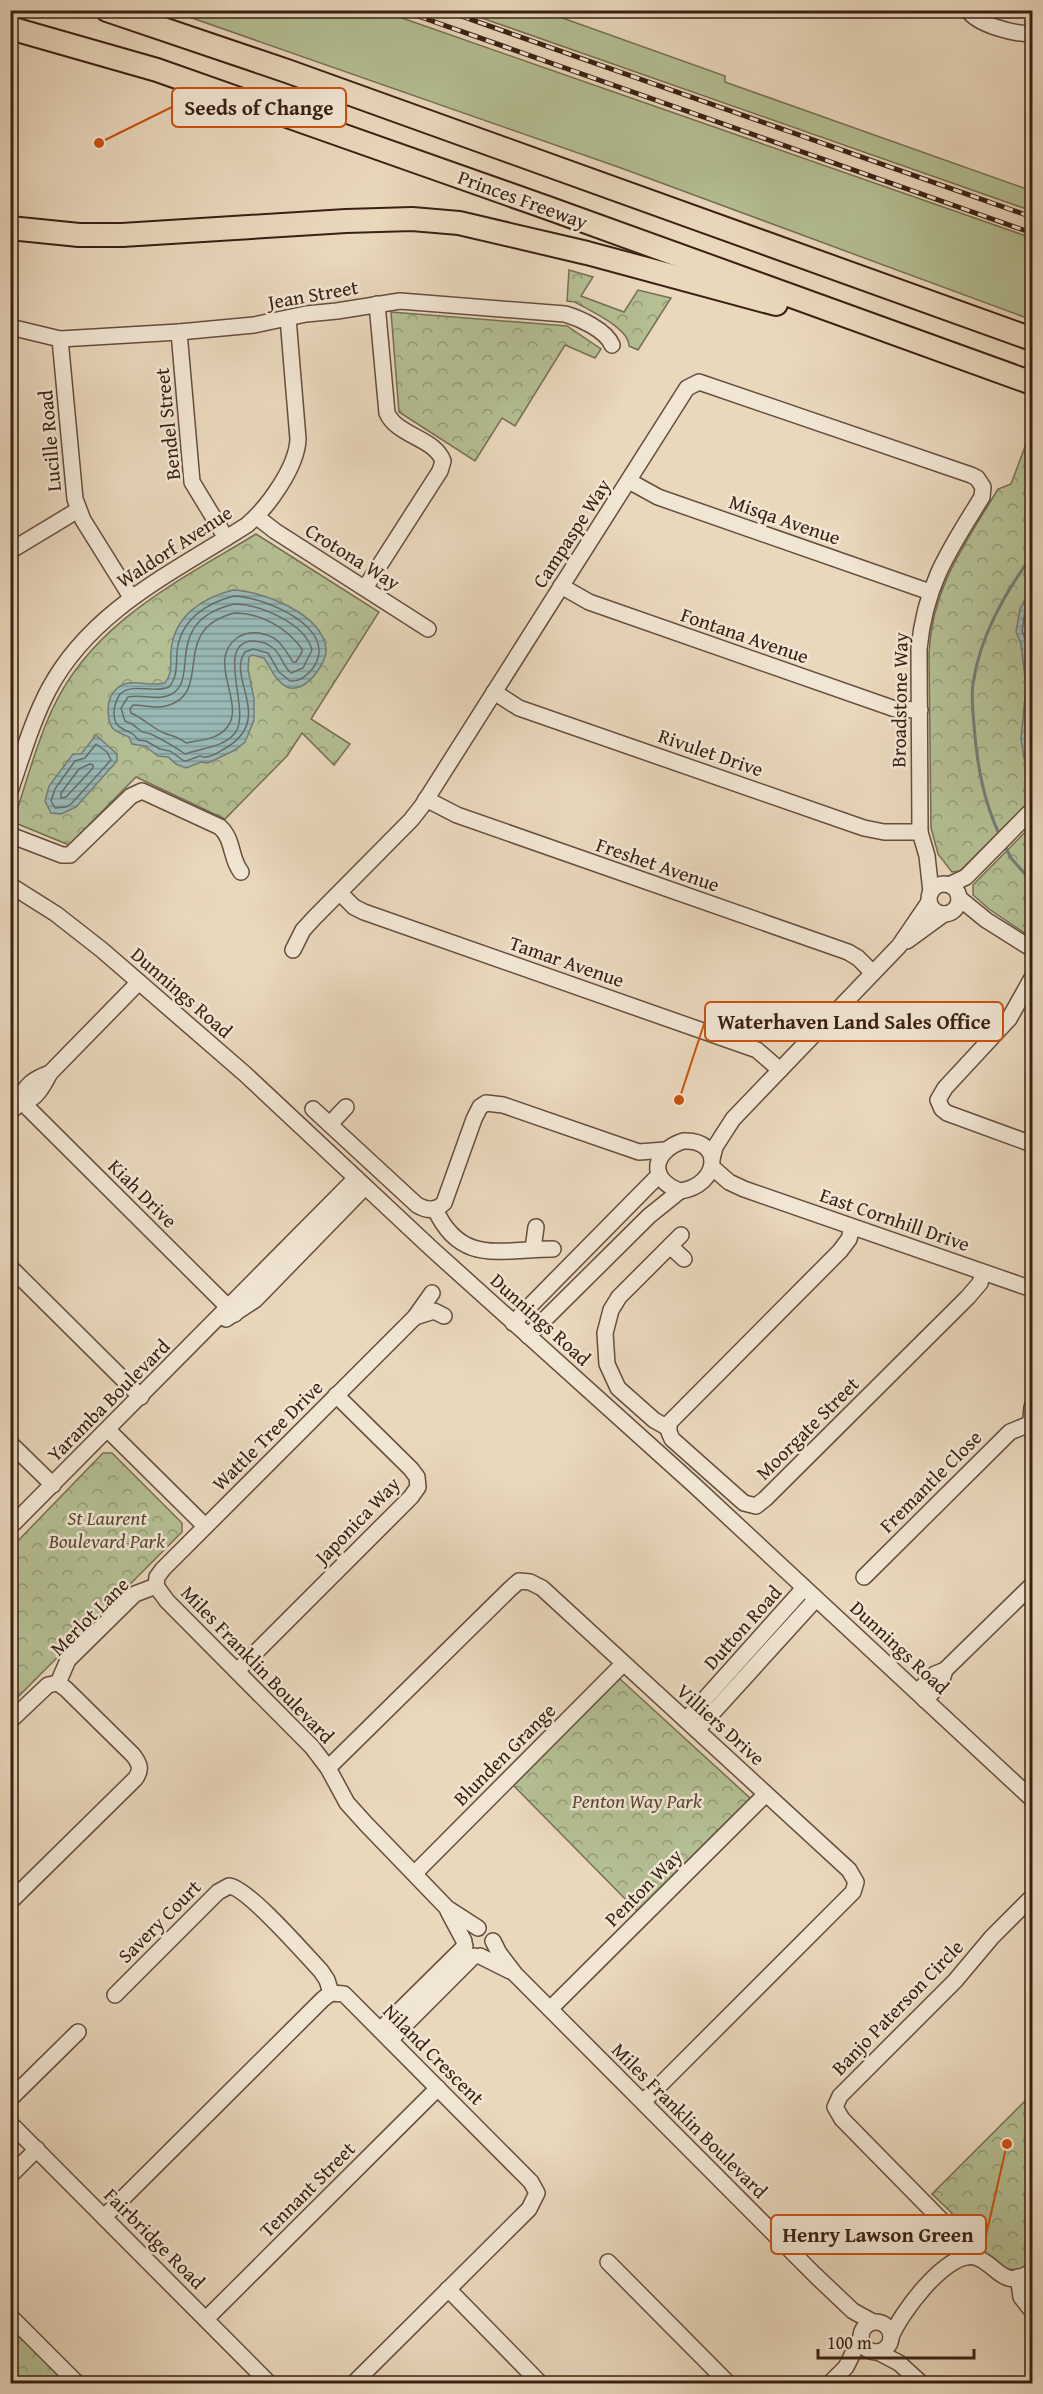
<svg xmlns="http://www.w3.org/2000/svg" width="1043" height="2394" font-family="'Gentium Book Plus',serif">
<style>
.green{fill:#b4bf93;stroke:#767053;stroke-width:1.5}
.forest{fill:url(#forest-crowns);stroke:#767053;stroke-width:1.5}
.water{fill:url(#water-rules);stroke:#737c75;stroke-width:1.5}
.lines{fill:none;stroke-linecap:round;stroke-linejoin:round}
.shore{stroke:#696c65;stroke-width:1.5}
.stream{stroke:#737c75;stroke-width:3}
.minor-casing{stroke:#654e3e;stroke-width:18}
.highway-casing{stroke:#392013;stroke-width:26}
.minor{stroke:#f1e6d4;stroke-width:15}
.highway{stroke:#ead8bd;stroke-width:22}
.rail-casing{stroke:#392013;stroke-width:5}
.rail{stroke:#f1e6d4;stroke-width:3;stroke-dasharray:9;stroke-linecap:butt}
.labels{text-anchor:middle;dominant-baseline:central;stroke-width:5;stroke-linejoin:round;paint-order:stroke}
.street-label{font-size:20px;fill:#392013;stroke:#f1e6d4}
.park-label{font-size:20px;font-style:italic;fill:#584833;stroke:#f1e6d4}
.leader{fill:none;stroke:#ce500d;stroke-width:2}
.callout-dot{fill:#ce500d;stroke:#f1e6d4;stroke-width:2}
.callout{fill:#f1e6d4;stroke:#ce500d;stroke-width:2}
.callout-label{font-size:21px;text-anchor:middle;font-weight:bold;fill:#392013}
</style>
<defs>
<pattern id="forest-crowns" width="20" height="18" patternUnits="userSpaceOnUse" patternTransform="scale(1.5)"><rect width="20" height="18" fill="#b4bf93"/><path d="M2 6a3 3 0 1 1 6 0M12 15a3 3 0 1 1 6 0" fill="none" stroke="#939b77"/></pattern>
<pattern id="water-rules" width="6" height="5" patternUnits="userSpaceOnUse" patternTransform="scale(1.5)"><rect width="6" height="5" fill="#99b9b7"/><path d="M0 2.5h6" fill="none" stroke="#7e9694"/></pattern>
</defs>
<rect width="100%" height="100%" fill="#ead8bd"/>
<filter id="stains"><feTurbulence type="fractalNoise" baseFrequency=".00333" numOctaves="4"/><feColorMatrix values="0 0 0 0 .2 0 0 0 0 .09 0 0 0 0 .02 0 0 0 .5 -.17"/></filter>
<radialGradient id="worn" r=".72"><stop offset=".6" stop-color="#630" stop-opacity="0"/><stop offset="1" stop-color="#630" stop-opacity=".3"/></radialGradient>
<!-- green -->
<g class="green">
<polygon points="172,11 382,11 1032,238 1032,320 621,168"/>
<polygon points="462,11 543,11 725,76 725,82 1032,191 1032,211"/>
</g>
<!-- forest -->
<g class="forest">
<path d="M569,270L593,277L581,296L624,312L638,290L671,298L638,350L629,346C629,328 590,311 575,302L567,301Z"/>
<polygon points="391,312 567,326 601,349 595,358 565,345 515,426 502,418 475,461 399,412"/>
<path d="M1032,428V799L960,871L952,872L938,854L931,828L929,653C932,587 965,544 998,489L1011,484Z"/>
<path d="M256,534L379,612L311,719L350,744L334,765L302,733L287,756L225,819L136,777L69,845L13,822C26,785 35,746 52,710C92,622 179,581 256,534Z"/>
<polygon points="1032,825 1032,938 989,909 973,895 973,885"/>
<polygon points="103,1453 112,1453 182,1523 182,1532 11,1704 11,1548"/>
<polygon points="620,1679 750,1798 747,1804 639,1913 512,1784 616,1680"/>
<path d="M1032,2094V2265C1006,2277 1001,2264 982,2251C978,2248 973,2247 969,2245C960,2240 953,2227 947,2219L952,2213L932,2194Z"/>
<polygon points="11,2324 70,2383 11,2383"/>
</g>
<!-- water -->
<g class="water">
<path d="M233,590C262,591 323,614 326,649C327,664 304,695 287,687C275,681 271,668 264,658L252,655L249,657L248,669L254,699V720L245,742L235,750L208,763L201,762L186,768L176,764L168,757L158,756L145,746L132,744L129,737C114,731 109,730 108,711C108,705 109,698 113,693C126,674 147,688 165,683C173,673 170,663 171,651C174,616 202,598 233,590Z"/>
<polygon points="1032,596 1032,775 1024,758 1021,739 1026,687 1021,644 1016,632 1020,609 1025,600"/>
<polygon points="96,735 117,754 117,761 76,807 61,814 51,813 45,801 49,786 73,754 81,754"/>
</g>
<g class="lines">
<!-- shore -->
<g class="shore">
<path d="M234,596C264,597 341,628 313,668C307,676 299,682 290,681L279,672L268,653L253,649L245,652C226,678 276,720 224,749C219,752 212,757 206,757C198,758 205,754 197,757C192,758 190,761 184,761L170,751L160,749L146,741L138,740C133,732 130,733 123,729C109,723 114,703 120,694C134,682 153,694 169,687C178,676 176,665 177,652C180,620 206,603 234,596Z"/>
<polyline points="1032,602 1025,611 1022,631 1027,643 1032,686 1027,739 1032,761"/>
<path d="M234,604C259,604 305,623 312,650L303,668L291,673C283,666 281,654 273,648C267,643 258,641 251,641C215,645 252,712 235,733C223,748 201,748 185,754C174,746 163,740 151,734C150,734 142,732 141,731C135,727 133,723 125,721L121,708L128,697C142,694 156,701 170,695C202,680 160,622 234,604Z"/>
<path d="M235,613C261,613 287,628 302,649V652L296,662H293C283,647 279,636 259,633C251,632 244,633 237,638C206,660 245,703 228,726C219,740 199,740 186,743C179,737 172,736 164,733C152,728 143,718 131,713L130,709L133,705C144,705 155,709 166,706C216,693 167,629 235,613Z"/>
<polygon points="96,744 107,752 111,760 72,803 66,807 55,808 51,801 55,789 75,761 85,758"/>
<polygon points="90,764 93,765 93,768 66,797 61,798 61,793 79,769"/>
</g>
<!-- stream -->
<g class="stream">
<path d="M1000,836C983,800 977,764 974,725C973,712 971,697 973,684C979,639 1005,592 1032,556"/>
<polyline points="1004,844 1011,858 1032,882"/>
</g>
<!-- minor casing -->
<g class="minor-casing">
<g id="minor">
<path d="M968,10C977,25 1015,34 1032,34"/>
<path d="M10,327L60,339L179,332L254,325L306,314L337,311L400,301L565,314C579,318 606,330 612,345"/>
<polyline points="179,332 192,482 226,538"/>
<polyline points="60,339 75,499 83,520 131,597"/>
<polyline points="629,481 658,497 930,592"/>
<polyline points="257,517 275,531 428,629"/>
<polyline points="10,551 78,510"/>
<polyline points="561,586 589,602 895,709 920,710"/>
<path d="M365,588L440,471L443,461C435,438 397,436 387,413L377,304"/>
<polyline points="494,692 519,708 864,828 884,832 920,832"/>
<path d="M10,791C22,757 32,721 49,689C92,609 174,572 247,525C268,507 297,467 298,439L288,318"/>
<polyline points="426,799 457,815 848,952 858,958 873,973"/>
<path d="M10,835L62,855H70L131,796L142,791L220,827C234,840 230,858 241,872"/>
<circle cx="944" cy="899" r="15"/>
<polyline points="10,885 56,914 102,950 245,1074 432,1249 694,1485 1032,1799"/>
<polyline points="949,885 966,877 1032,810"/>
<polyline points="340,893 354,907 364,912 757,1050 780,1070"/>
<polyline points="959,898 986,920 1032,949"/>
<polyline points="907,941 944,914"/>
<path d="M293,950L303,930L315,917L411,820L422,806L687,388L699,382L971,475L977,478L983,487L982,497C949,550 925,585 919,649L920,832L927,856L931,892"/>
<polyline points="1032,978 1009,1019 945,1088 938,1100 942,1109 947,1113 1032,1144"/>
<polyline points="21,1101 235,1314"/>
<path d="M21,1101C23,1085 36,1078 50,1073"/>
<path d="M313,1109L417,1205C427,1211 436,1211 444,1203L474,1119L480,1107L486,1103L503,1105L639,1152L665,1150"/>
<path d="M10,1112C17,1105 20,1104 27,1101C38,1097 45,1082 50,1073L139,982"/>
<polyline points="330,1124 346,1107"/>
<path d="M683,1141C725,1139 719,1186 680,1191C647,1179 653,1151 683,1141Z"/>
<polyline points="712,1159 715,1147 733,1119 899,946 929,902"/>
<polyline points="713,1168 729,1182 744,1189 1032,1289"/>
<path d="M435,1209C461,1266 501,1249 553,1249"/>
<polyline points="852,1227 849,1239 840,1251 669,1423 669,1432 672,1439 744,1503 756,1506 765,1499 968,1297 980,1283 983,1273"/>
<polyline points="670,1246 684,1259"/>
<polyline points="533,1249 536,1227"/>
<polyline points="10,1267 141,1397"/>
<polyline points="415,1317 434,1311 444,1316"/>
<polyline points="226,1319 255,1300 365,1187"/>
<polyline points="513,1323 659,1175"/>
<polyline points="528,1336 649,1216 680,1191"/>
<polyline points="1032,1407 1031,1419 1032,1426"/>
<polyline points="668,1428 654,1420 618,1388 607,1364 605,1333 611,1310 619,1297 681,1235"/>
<polyline points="108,1430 205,1526"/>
<polyline points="10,1443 53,1485"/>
<polyline points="10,1527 356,1178"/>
<polyline points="864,1577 1010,1432 1032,1423"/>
<polyline points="156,1586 167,1601 312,1747 328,1768 347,1803 366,1824 447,1908 478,1928"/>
<polyline points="156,1586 157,1577 163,1569 415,1317 432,1293"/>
<polyline points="237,1671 411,1497 418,1487 417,1477 411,1469 336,1395"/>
<polyline points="58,1683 68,1660 135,1594 156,1586"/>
<polyline points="917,1692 935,1674 945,1670 1032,1585"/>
<polyline points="925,1700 941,1683 945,1670"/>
<polyline points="686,1720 804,1588"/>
<polyline points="10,1721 48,1685 58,1683"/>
<polyline points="697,1730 816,1599"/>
<polyline points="328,1768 510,1589 519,1581 530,1582 542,1588 849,1870 856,1882 853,1892 643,2102"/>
<polyline points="415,1873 623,1664"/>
<path d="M10,1902L135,1779C142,1770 140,1764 133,1755L66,1689L58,1683"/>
<polyline points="448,1911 464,1941"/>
<polyline points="493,1941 499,1953 515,1974 815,2275 853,2311 873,2322"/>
<polyline points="480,1956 510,1971"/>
<path d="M115,1995L218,1892L229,1886C248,1888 305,1954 321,1971L327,1980L331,1993"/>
<polyline points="550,2009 766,1794"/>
<polyline points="380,2030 465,1946"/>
<polyline points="390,2040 474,1956"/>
<polyline points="10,2099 78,2032"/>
<polyline points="10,2123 270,2384"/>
<polyline points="10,2176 37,2149"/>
<polyline points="104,2217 323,1999 331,1993 344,1994 531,2182 537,2193 529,2209 353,2384"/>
<polyline points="967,2257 954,2233 842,2119 835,2107 840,2096 955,1981 992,1937 1032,1897"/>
<polyline points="608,2262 729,2384"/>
<polyline points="1018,2277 1021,2297 1032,2311"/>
<polyline points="448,2289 541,2384"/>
<polyline points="10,2316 78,2384"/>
<polyline points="206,2319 438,2088"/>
<circle cx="876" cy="2337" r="15"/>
<path d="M891,2337C900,2314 947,2250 975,2257C997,2263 1002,2292 1032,2271"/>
<polyline points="878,2352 899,2363 922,2384"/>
<polyline points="829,2384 846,2367 861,2337"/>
</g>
</g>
<!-- highway casing -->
<g class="highway-casing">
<g id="highway">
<polyline points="107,10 287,71 1032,339"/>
<polyline points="10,28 157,70 548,208 1032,383"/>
<polyline points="10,228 79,235 122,235 346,221 412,219 459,223 587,253 776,304"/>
</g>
</g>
<!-- minor -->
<use href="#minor" class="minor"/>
<!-- highway -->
<use href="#highway" class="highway"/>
<!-- rail casing -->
<g class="rail-casing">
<g id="rail">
<polyline points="401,10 1032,233"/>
<polyline points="444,10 1032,217"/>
</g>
</g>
<!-- rail -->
<use href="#rail" class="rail"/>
</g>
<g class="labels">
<!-- street labels -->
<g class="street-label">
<text transform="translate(523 199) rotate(20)">Princes Freeway</text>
<text transform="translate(313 294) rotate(-10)">Jean Street</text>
<text transform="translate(167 424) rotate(-96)">Bendel Street</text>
<text transform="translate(49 441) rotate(-95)">Lucille Road</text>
<text transform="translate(785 519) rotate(19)">Misqa Avenue</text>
<text transform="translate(571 533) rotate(-57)">Campaspe Way</text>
<text transform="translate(174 546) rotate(-33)">Waldorf Avenue</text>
<text transform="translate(353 556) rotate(32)">Crotona Way</text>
<text transform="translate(745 635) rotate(19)">Fontana Avenue</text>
<text transform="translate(899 700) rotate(-89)">Broadstone Way</text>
<text transform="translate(711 752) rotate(19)">Rivulet Drive</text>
<text transform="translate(658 864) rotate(19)">Freshet Avenue</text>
<text transform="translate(567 961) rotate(19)">Tamar Avenue</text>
<text transform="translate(182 992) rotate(41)">Dunnings Road</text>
<text transform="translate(143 1193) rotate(45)">Kiah Drive</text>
<text transform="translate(895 1219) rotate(19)">East Cornhill Drive</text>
<text transform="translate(541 1319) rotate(42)">Dunnings Road</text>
<text transform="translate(108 1400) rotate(-45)">Yaramba Boulevard</text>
<text transform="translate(807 1428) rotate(-45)">Moorgate Street</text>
<text transform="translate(267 1435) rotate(-45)">Wattle Tree Drive</text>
<text transform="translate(930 1481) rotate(-45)">Fremantle Close</text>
<text transform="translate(357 1520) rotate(-46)">Japonica Way</text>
<text transform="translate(89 1616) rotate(-45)">Merlot Lane</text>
<text transform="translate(742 1627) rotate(-48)">Dutton Road</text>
<text transform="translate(900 1647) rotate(43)">Dunnings Road</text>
<text transform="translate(258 1664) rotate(46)">Miles Franklin Boulevard</text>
<text transform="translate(721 1724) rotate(42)">Villiers Drive</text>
<text transform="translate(504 1754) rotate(-45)">Blunden Grange</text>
<text transform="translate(643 1887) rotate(-45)">Penton Way</text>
<text transform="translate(159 1921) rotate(-45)">Savery Court</text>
<text transform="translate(897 2007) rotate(-46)">Banjo Paterson Circle</text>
<text transform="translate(434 2054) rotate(45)">Niland Crescent</text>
<text transform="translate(690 2120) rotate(45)">Miles Franklin Boulevard</text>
<text transform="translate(307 2189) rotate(-45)">Tennant Street</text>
<text transform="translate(155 2238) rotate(45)">Fairbridge Road</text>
</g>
<!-- park labels -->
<g class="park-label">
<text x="107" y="1517">St Laurent<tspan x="107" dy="23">Boulevard Park</tspan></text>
<text x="637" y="1800">Penton Way Park</text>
</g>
</g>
<!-- callouts -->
<path class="leader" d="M99 143L172 107M679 1100L705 1021M1007 2144L986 2235"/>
<g class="callout-dot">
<circle cx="99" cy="143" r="6"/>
<circle cx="679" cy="1100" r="6"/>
<circle cx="1007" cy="2144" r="6"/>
</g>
<g class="callout">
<rect x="172" y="88" width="174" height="39" rx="6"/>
<rect x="705" y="1002" width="298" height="39" rx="6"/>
<rect x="771" y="2215" width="215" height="39" rx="6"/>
</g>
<g class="callout-label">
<text x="259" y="115">Seeds of Change</text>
<text x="854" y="1029">Waterhaven Land Sales Office</text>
<text x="878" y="2242">Henry Lawson Green</text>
</g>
<!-- margin -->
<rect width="1043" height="2394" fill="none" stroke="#ead8bd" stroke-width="36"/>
<rect x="12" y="12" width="1019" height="2370" fill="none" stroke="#392013" stroke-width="3"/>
<rect x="18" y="18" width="1007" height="2358" fill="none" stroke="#392013" stroke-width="1.5"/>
<!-- scale -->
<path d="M818 2349v9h156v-9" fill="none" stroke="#392013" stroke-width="3"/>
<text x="827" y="2349" font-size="18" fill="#392013" stroke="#f1e6d4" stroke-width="4.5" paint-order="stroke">100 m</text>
<rect width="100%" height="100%" filter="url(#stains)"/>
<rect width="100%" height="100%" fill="url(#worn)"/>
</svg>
